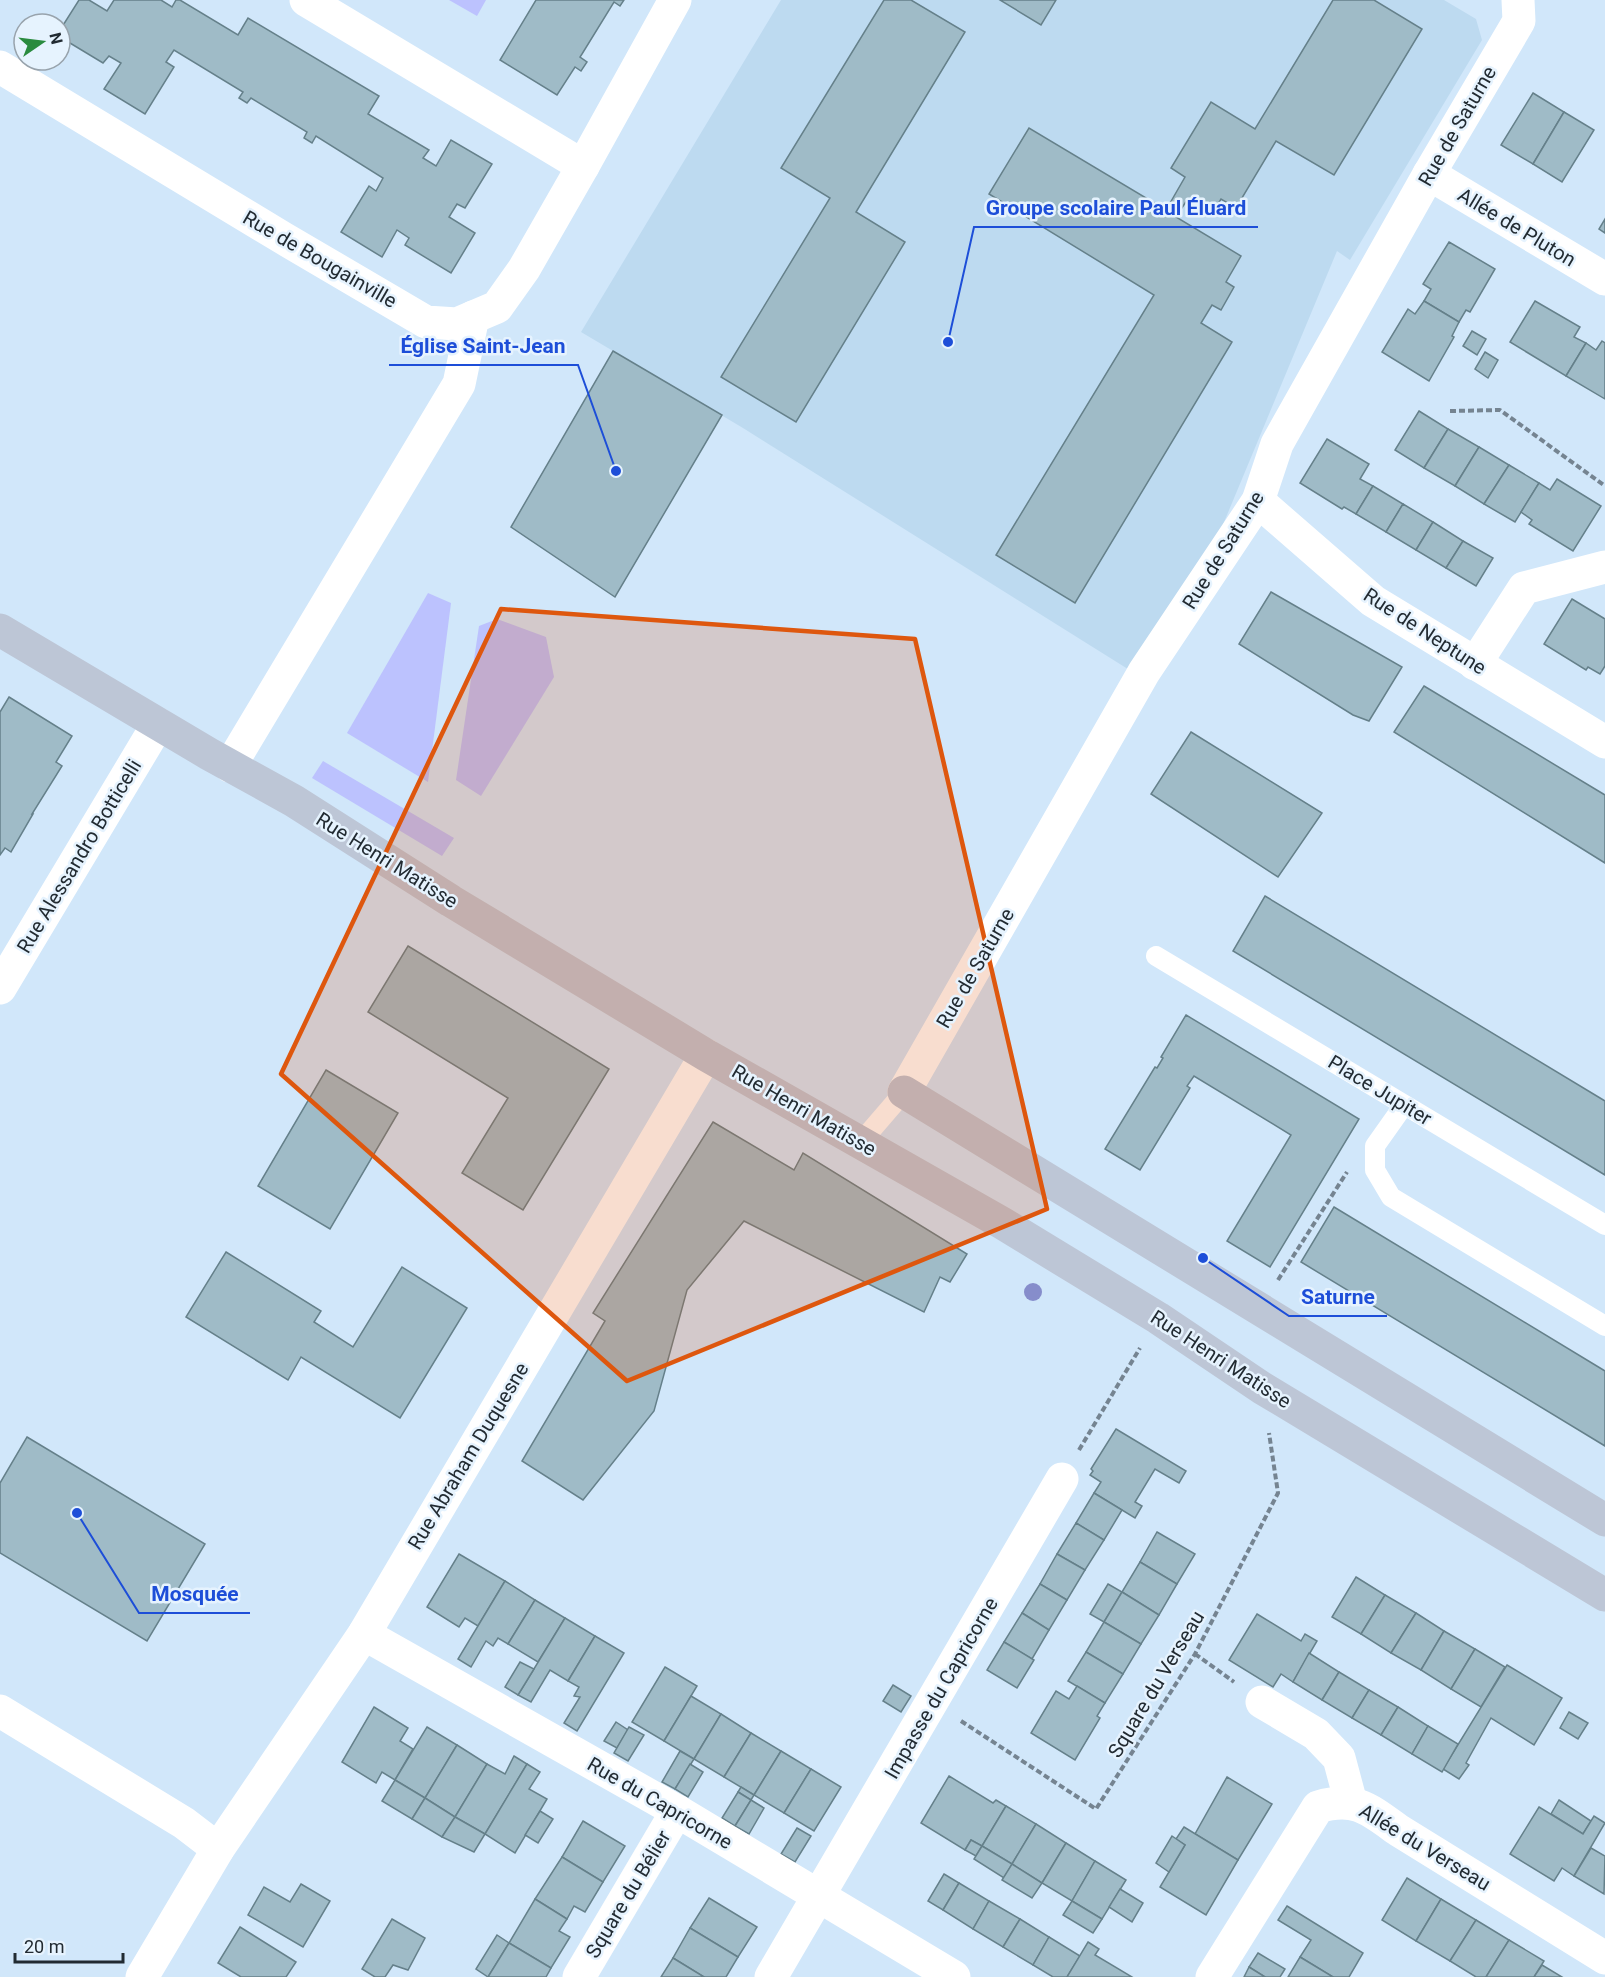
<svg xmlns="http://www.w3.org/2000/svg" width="1605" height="1977" font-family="Roboto,sans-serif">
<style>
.built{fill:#bddaf0}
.green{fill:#bcc2fe}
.building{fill:#9fbbc7;stroke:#65808a;stroke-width:1.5}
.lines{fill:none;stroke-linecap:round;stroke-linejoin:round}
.path{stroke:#758491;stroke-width:4;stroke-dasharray:6 3;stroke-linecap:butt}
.lane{stroke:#fff;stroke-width:20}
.street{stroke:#fff;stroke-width:33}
.secondary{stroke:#bdc6d6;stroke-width:33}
.tree{fill:#868dcb}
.marked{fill:#de570e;fill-opacity:0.2;stroke:#de570e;stroke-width:4.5;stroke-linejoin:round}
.labels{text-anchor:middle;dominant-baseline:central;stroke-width:5;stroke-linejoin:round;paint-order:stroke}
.street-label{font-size:20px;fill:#222b32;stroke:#e6f3fe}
.leader{fill:none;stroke:#1d4ed8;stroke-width:2}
.callout-dot{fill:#1d4ed8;stroke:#e6f3fe;stroke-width:2}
.callout-label{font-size:21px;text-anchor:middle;font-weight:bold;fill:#1d4ed8;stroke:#e6f3fe;stroke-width:5;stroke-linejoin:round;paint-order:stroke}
</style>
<rect width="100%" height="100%" fill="#d1e7fa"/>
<!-- built -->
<polygon class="built" points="781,0 1444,0 1476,19 1482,40 1350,260 1337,251 1207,563 1139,676 743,428 581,332"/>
<!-- green -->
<g class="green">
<polygon points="449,0 486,0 477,16"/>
<polygon points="428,593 451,603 428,782 347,733"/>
<polygon points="497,619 546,637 554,677 481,796 456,780 479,626"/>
<polygon points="323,761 454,838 442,856 312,778"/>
</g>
<!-- building -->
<g class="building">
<polygon points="79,0 89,0 107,11 114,0 161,0 172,7 176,0 180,0 238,35 248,18 379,96 368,114 429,150 423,158 436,166 451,140 492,164 465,208 457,204 449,217 475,233 451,273 405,245 409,238 397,230 382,257 341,232 369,186 376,191 383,178 316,136 312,143 304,138 307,132 251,98 247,103 239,98 243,92 174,50 166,62 174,67 145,114 104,89 121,63 109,56 103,63 60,37 60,30"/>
<polygon points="536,0 624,0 620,6 614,2 582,54 580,57 587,62 581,71 575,67 557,95 500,60"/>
<polygon points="884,0 911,0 965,32 856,212 905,242 796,422 721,377 830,198 781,168"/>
<polygon points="1000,0 1056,0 1041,25"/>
<polygon points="1333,0 1374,0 1422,29 1334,175 1276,141 1236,208 1221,199 1211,216 1187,200 1176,217 1241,256 1226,282 1234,287 1221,310 1212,305 1201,323 1232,342 1075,603 996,555 1154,295 989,194 1029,128 1166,210 1185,177 1171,168 1211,102 1255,129"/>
<polygon points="1533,93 1564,112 1533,164 1501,145"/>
<polygon points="1564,112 1594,130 1562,182 1533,164"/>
<polygon points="1605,219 1605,233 1599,229"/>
<polygon points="1449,242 1495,269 1470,312 1466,310 1459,322 1424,301 1431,289 1423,284"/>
<polygon points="1424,301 1459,322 1452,336 1454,337 1429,381 1382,352 1408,309 1415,314"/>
<polygon points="1535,301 1580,327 1574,337 1586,343 1566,376 1510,342"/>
<polygon points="1472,331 1486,339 1477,355 1463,346"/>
<polygon points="1602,341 1605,343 1605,399 1566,376 1586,343 1596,350"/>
<polygon points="613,351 722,415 615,597 511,527"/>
<polygon points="1485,352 1498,360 1488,378 1475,369"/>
<polygon points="1419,411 1448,429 1424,468 1395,450"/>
<polygon points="1448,429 1479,447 1455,486 1424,468"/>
<polygon points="1327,439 1369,464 1360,479 1373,486 1356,514 1344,507 1342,509 1300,483"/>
<polygon points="1479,447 1509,465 1484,504 1455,486"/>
<polygon points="1509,465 1539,483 1515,522 1484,504"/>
<polygon points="1557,479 1601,506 1573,551 1529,524 1532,520 1521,512 1539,483 1550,490"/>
<polygon points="1373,486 1403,504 1386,532 1356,514"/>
<polygon points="1403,504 1433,522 1416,550 1386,532"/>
<polygon points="1433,522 1463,541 1446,568 1416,550"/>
<polygon points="1463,541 1493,558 1476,586 1446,568"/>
<polygon points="1271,592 1402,667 1369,721 1353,715 1239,644"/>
<polygon points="1572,599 1605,619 1605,666 1600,674 1588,667 1586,670 1544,644"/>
<polygon points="1424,686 1605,795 1605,863 1394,732"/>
<polygon points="9,697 72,736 56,762 62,766 32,814 33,814 11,852 5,848 0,855 0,712"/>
<polygon points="1191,732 1322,813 1278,877 1151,794"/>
<polygon points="1265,896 1605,1101 1605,1175 1233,951"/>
<polygon points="408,946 609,1069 523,1210 462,1173 508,1098 368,1012"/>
<polygon points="1186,1015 1359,1119 1270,1267 1227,1241 1291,1135 1194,1076 1187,1086 1190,1088 1140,1170 1105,1149 1155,1067 1157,1068 1163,1058 1161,1057"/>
<polygon points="326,1070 398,1113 330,1229 258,1186"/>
<polygon points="713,1122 794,1170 803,1153 967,1254 950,1282 940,1277 924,1312 744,1221 687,1290 654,1411 583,1500 522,1461 605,1321 593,1313"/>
<polygon points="1334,1207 1605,1371 1605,1446 1301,1262"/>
<polygon points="226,1252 321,1311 314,1322 353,1347 402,1267 467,1308 400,1418 301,1357 288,1380 186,1317"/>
<polygon points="1116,1429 1186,1471 1179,1483 1155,1469 1135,1502 1142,1506 1135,1518 1094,1493 1101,1482 1090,1475 1093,1471 1091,1469"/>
<polygon points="27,1437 205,1544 147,1641 0,1553 0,1483"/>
<polygon points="1094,1493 1122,1510 1104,1540 1076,1523"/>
<polygon points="1076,1523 1104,1540 1085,1570 1057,1554"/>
<polygon points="1157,1532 1195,1554 1177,1584 1140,1562"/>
<polygon points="459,1554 505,1581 478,1626 465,1618 459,1627 427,1607"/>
<polygon points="1057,1554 1085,1570 1067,1600 1040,1584"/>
<polygon points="1140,1562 1177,1584 1159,1615 1122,1592"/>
<polygon points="1356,1577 1385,1595 1361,1634 1332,1617"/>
<polygon points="505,1581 535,1600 508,1644 498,1638 493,1646 486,1641 471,1667 458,1659"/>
<polygon points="1040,1584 1067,1600 1049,1630 1022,1613"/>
<polygon points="1108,1584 1122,1592 1104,1622 1090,1614"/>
<polygon points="1122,1592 1159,1615 1141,1644 1104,1622"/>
<polygon points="1385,1595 1416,1613 1391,1653 1361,1634"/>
<polygon points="535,1600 565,1618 538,1662 508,1644"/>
<polygon points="1022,1613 1049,1630 1032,1659 1004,1642"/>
<polygon points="1416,1613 1444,1631 1421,1670 1391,1653"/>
<polygon points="1257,1614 1301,1641 1305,1634 1317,1641 1293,1682 1281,1674 1273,1687 1229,1660"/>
<polygon points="565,1618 595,1636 568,1681 550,1670 531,1702 518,1695"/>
<polygon points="1104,1622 1141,1644 1123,1674 1086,1652"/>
<polygon points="1444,1631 1475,1649 1451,1689 1421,1670"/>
<polygon points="595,1636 624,1653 577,1731 564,1723 580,1697 574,1696 579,1687 568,1681"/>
<polygon points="1004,1642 1034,1660 1017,1688 987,1670"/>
<polygon points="1475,1649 1505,1667 1481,1707 1451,1689"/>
<polygon points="1086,1652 1123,1674 1105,1703 1068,1681"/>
<polygon points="1309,1653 1339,1672 1322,1700 1293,1682"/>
<polygon points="520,1662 534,1669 518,1695 505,1687"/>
<polygon points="1507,1665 1562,1698 1534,1745 1491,1718 1466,1763 1469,1765 1459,1779 1443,1769"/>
<polygon points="665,1667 697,1686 664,1741 632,1722"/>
<polygon points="1339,1672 1369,1690 1352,1718 1322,1700"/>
<polygon points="893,1685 911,1696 901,1712 883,1701"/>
<polygon points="1077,1686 1105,1703 1097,1716 1100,1718 1075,1760 1031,1733 1056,1691 1069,1699"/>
<polygon points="1369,1690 1398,1707 1381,1735 1352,1718"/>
<polygon points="691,1696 721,1714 694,1759 664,1741"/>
<polygon points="374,1707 408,1728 400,1741 413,1749 395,1780 382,1772 376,1783 342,1762"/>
<polygon points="1398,1707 1428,1726 1412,1754 1381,1735"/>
<polygon points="1569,1712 1588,1723 1578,1739 1560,1728"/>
<polygon points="721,1714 751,1733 724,1777 694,1759"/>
<polygon points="616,1722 628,1730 617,1748 604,1741"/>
<polygon points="1428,1726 1458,1744 1442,1772 1412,1754"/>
<polygon points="427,1727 457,1745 425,1798 395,1780"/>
<polygon points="629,1727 644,1735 628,1761 614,1753"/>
<polygon points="751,1733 781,1751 754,1795 724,1777"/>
<polygon points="457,1745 487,1764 455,1817 425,1798"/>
<polygon points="680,1751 694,1759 675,1789 662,1782"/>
<polygon points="781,1751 811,1769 784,1813 754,1795"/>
<polygon points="514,1756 527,1764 485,1834 455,1817 487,1764 505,1774"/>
<polygon points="527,1764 540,1772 529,1789 547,1799 515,1853 485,1834"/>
<polygon points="690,1764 703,1772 688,1797 675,1789"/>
<polygon points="811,1769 841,1787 814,1831 784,1813"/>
<polygon points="949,1776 993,1803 996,1800 1006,1806 982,1846 971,1840 965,1850 921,1823"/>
<polygon points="1227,1777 1272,1804 1238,1860 1195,1834"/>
<polygon points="395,1780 425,1798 412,1819 382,1801"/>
<polygon points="741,1787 754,1795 751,1800 738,1792"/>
<polygon points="738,1792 751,1800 735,1826 722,1818"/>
<polygon points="425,1798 455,1817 442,1837 412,1819"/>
<polygon points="751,1800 764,1808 749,1834 735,1826"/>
<polygon points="1559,1800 1591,1821 1583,1834 1551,1814"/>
<polygon points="1006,1806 1036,1824 1012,1864 982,1846"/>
<polygon points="1539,1807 1583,1834 1594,1816 1605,1823 1574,1876 1562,1868 1554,1881 1510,1854"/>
<polygon points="540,1811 553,1819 538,1843 525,1835"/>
<polygon points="455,1817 485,1834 474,1852 442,1837"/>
<polygon points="583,1821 625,1846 603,1882 562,1857"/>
<polygon points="1036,1824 1066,1843 1042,1883 1012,1864"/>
<polygon points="1184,1827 1238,1860 1206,1915 1160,1887 1185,1845 1176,1839"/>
<polygon points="797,1828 811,1836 795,1862 781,1854"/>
<polygon points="1172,1836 1185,1845 1169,1872 1156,1863"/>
<polygon points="971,1840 982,1846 976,1856 965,1850"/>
<polygon points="1066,1843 1095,1861 1072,1901 1042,1883"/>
<polygon points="982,1846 1012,1864 1004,1878 974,1859"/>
<polygon points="1591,1848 1605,1856 1604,1894 1574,1876"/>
<polygon points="562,1857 603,1882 585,1912 574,1906 567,1919 535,1899"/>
<polygon points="1095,1861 1126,1880 1102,1919 1072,1901"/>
<polygon points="1012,1864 1042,1883 1032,1898 1002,1880"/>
<polygon points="944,1874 959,1883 943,1910 928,1901"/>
<polygon points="1407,1878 1441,1899 1416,1941 1382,1920"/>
<polygon points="959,1883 989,1901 973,1929 943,1910"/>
<polygon points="301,1884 330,1901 303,1947 248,1915 264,1887 290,1902"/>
<polygon points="1120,1889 1143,1903 1132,1922 1109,1907"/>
<polygon points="709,1898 757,1927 738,1957 690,1928"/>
<polygon points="535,1899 567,1919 559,1931 570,1937 551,1968 509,1943"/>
<polygon points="1441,1899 1476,1920 1450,1961 1416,1941"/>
<polygon points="989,1901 1020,1919 1003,1947 973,1929"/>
<polygon points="1072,1901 1102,1919 1093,1933 1063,1915"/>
<polygon points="1287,1906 1363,1953 1349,1977 1333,1977 1300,1957 1311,1940 1278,1920"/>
<polygon points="392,1919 425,1938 408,1970 393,1965 385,1977 375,1977 362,1969"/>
<polygon points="1020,1919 1049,1937 1033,1965 1003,1947"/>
<polygon points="1476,1920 1509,1940 1486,1977 1476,1977 1450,1961"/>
<polygon points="240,1927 296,1962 286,1977 241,1977 218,1963"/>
<polygon points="690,1928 738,1957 726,1977 704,1977 673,1958"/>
<polygon points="497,1935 509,1943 488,1977 476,1969"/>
<polygon points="1049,1937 1080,1956 1067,1977 1053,1977 1033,1965"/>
<polygon points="1509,1940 1544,1961 1534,1977 1486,1977"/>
<polygon points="1088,1942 1099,1949 1095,1955 1132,1977 1067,1977"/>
<polygon points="509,1943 551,1968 546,1977 488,1977"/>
<polygon points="1258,1953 1285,1969 1280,1977 1265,1977 1249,1967"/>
<polygon points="1300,1957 1333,1977 1288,1977"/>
<polygon points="673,1958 704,1977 661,1977"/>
<polygon points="1542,1965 1562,1977 1534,1977"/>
<polygon points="1249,1967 1265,1977 1244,1977"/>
</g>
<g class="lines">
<!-- path -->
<g class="path">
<polyline points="1450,411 1500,410 1605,486"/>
<polyline points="1278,1280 1347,1172"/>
<polyline points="1079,1450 1140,1348"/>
<polyline points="1195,1654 1234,1682"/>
<polyline points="961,1721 1096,1809 1195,1654 1278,1493 1269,1433"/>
</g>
<!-- lane -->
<g class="lane">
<polyline points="1156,956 1605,1225"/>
<polyline points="1404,1105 1375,1146 1375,1170 1391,1197 1605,1326"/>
<polyline points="861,1142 904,1092"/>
</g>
<!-- street -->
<g class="street">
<polyline points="306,0 583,166"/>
<polyline points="0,67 283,238 426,322 457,324 497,307 524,269 583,166 675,0"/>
<polyline points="1429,174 1605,279"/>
<polyline points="1258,501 1373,601 1605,742"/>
<polyline points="1475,664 1524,588 1605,567"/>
<polyline points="230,766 459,384 473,317"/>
<polyline points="0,988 158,724"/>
<polyline points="904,1092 1144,672 1258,501 1277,444 1429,174 1519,21 1518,0"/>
<polyline points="364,1634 677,1811 954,1977"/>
<polyline points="1262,1702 1316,1734 1339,1758 1351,1803"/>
<polyline points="0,1711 184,1823 218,1849"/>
<polyline points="142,1977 218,1849 364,1634 706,1055"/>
<polyline points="579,1977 677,1811"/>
<polyline points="771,1977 1062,1479"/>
<path d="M1212,1977L1318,1807C1355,1796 1369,1809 1398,1830L1605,1958"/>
</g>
<!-- secondary -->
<g class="secondary">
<polyline points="0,630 209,754 294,801 451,901 706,1055 1002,1223 1158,1318 1262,1388 1605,1595"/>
<polyline points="904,1092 1605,1520"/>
</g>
</g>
<!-- trees -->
<circle class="tree" cx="1033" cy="1292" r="9"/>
<!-- marked area -->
<path class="marked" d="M501,609L915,639L1047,1209L627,1381L281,1074Z"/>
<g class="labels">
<!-- street labels -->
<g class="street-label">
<text transform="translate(1457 126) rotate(-60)">Rue de Saturne</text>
<text transform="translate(1517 227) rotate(31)">Allée de Pluton</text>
<text transform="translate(320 259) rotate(30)">Rue de Bougainville</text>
<text transform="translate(1223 550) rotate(-58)">Rue de Saturne</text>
<text transform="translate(1425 631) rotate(33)">Rue de Neptune</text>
<text transform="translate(79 856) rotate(-59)">Rue Alessandro Botticelli</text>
<text transform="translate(387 860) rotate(32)">Rue Henri Matisse</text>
<text transform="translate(975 968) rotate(-60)">Rue de Saturne</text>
<text transform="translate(1380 1090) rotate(31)">Place Jupiter</text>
<text transform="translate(804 1110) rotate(30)">Rue Henri Matisse</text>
<text transform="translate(1221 1359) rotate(33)">Rue Henri Matisse</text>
<text transform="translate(468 1456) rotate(-59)">Rue Abraham Duquesne</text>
<text transform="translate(1156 1684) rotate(-59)">Square du Verseau</text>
<text transform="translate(941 1688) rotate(-60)">Impasse du Capricorne</text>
<text transform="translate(660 1803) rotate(30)">Rue du Capricorne</text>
<text transform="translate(1425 1847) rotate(31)">Allée du Verseau</text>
<text transform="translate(628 1894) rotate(-59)">Square du Bélier</text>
</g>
</g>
<!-- callouts -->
<path class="leader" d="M948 342L974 227H1258M616 471L578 365H389M1203 1258L1289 1316H1387M77 1513L139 1613H250"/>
<g class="callout-dot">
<circle cx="948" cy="342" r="6"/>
<circle cx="616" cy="471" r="6"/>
<circle cx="1203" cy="1258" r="6"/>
<circle cx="77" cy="1513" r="6"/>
</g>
<g class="callout-label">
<text x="1116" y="215">Groupe scolaire Paul Éluard</text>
<text x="483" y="353">Église Saint-Jean</text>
<text x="1338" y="1304">Saturne</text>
<text x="195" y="1601">Mosquée</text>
</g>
<!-- north arrow -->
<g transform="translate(42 42) rotate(76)"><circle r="28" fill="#e6f3fe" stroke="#98a3ac" stroke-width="1.5"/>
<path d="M0-4.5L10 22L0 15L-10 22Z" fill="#2a8b3f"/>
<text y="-9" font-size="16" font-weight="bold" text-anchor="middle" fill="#222b32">N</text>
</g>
<!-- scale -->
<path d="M15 1953v9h108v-9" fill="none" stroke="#222b32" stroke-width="3"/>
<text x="24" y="1953" font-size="18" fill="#222b32" stroke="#e6f3fe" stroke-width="4.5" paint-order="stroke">20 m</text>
</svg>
